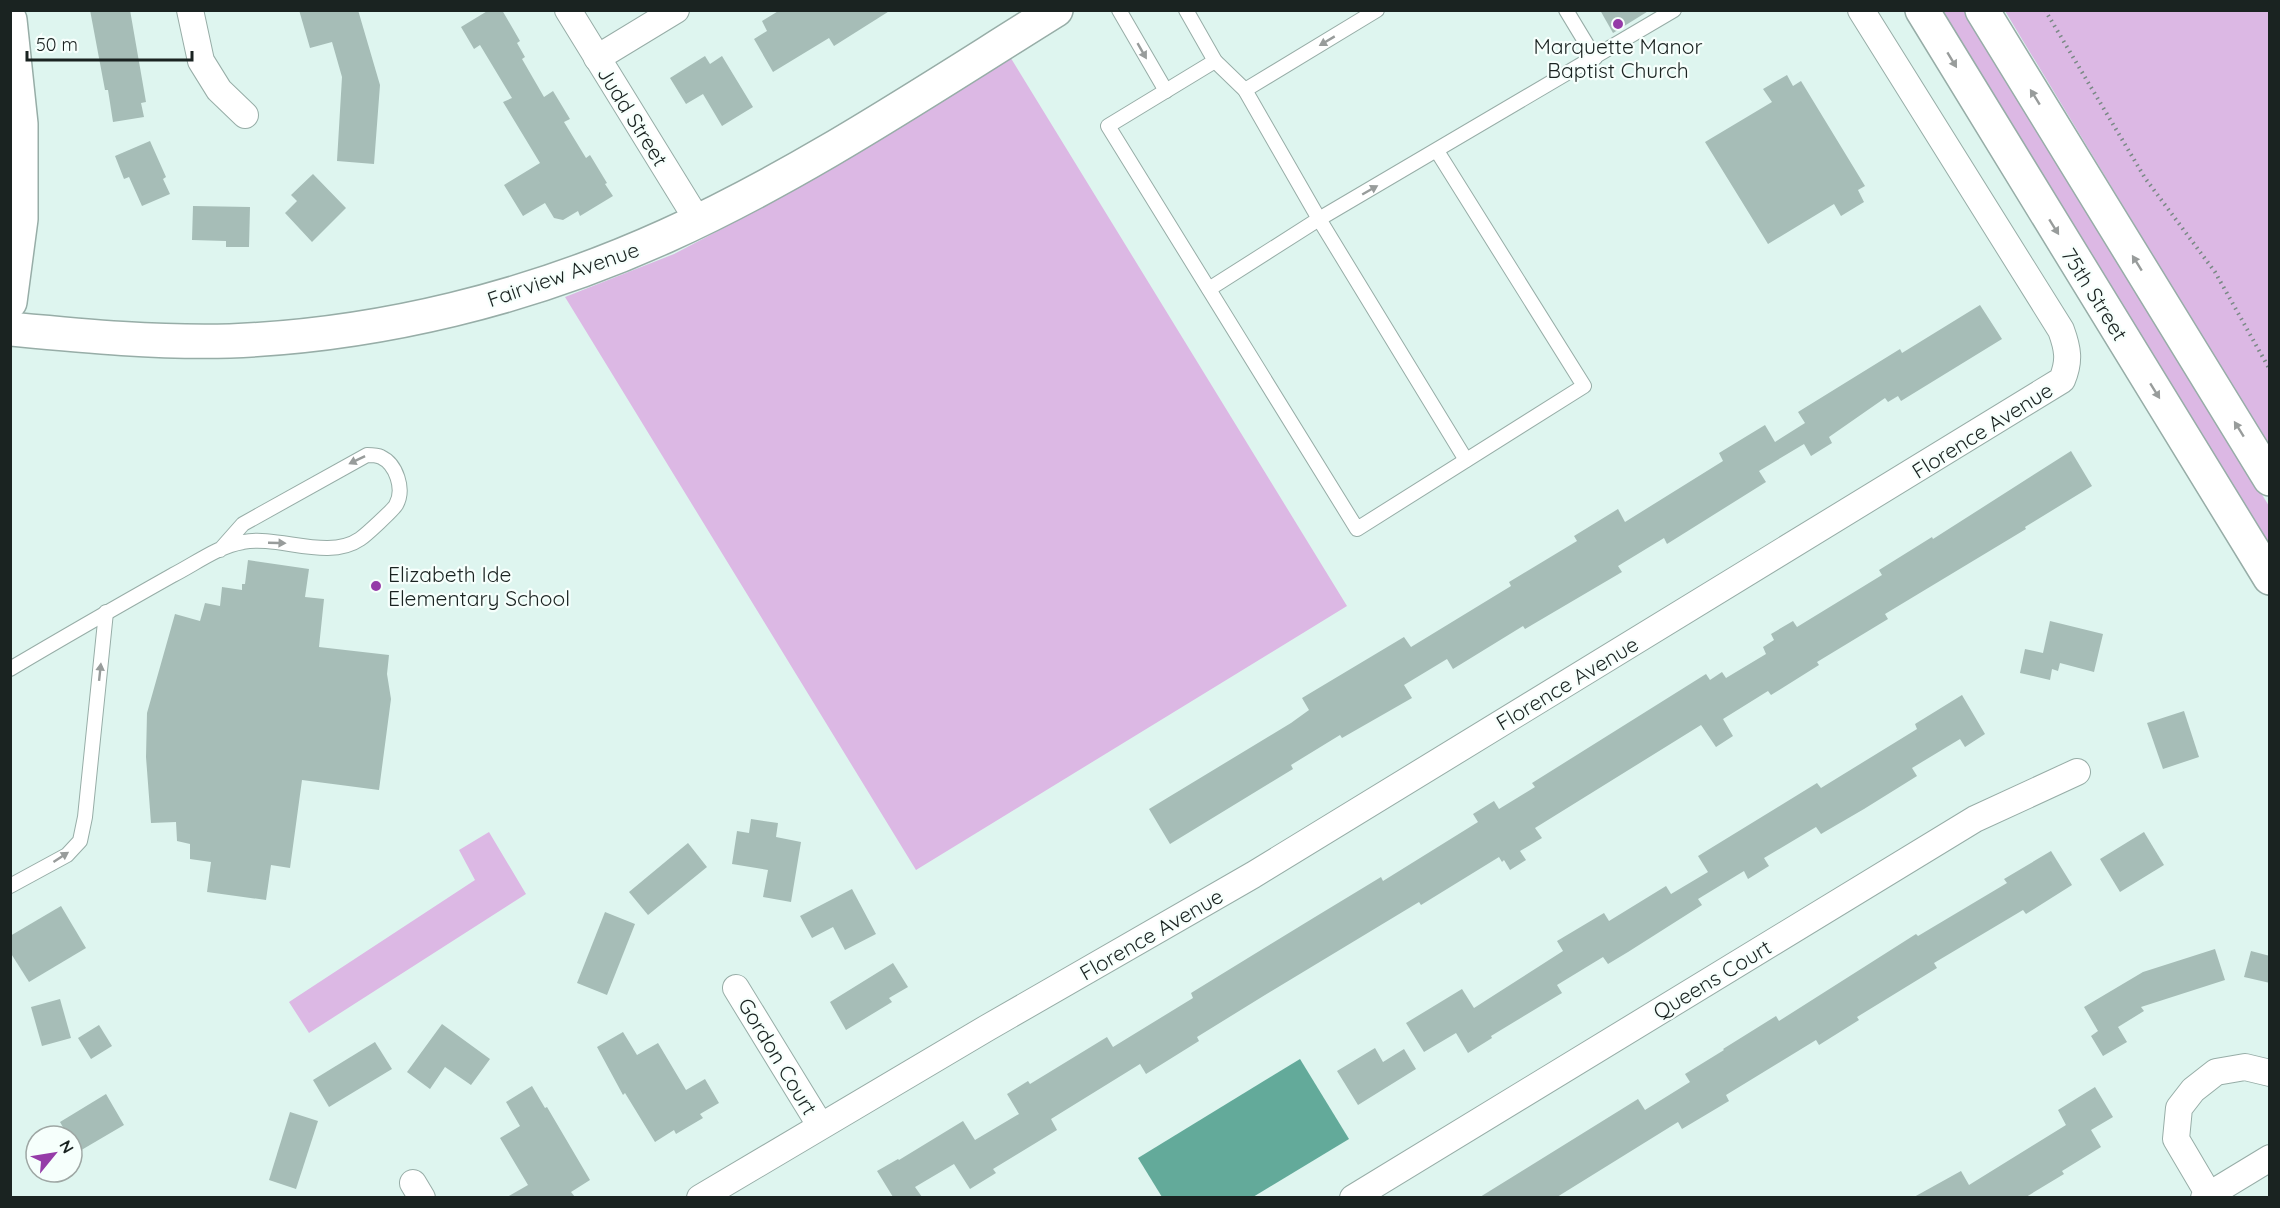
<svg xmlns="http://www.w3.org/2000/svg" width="2280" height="1208" font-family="Quicksand,sans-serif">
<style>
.green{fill:#dcb8e4}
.water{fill:#63aa9a}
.building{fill:#a6bdb7}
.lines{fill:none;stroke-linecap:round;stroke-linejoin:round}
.lane-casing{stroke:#97ada7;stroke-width:16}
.street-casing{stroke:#97ada7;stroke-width:28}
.secondary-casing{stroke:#97ada7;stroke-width:36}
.path{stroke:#798985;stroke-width:4;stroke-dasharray:1.5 4.5;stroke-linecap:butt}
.lane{stroke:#fff;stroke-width:14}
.street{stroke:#fff;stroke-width:26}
.secondary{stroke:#fff;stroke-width:33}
.oneway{fill:#989c9b}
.poi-dot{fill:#953ca8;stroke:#f6fffc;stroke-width:2}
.labels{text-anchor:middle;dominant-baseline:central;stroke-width:4.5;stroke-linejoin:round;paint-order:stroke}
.poi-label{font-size:21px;fill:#1a2321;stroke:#f6fffc}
.street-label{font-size:21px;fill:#1a2321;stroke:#f6fffc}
</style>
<rect width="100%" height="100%" fill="#def5ef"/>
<!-- green -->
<g class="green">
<polygon points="1937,11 1965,11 1971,18 2269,506 2269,551"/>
<polygon points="2005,11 2269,11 2269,447"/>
<polygon points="1009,55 1347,606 916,870 565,297 674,254 769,204"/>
<polygon points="489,832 526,894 309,1033 289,1002 475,880 459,850"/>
</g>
<!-- water -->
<polygon class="water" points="1300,1059 1349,1139 1253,1197 1162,1197 1138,1158"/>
<!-- building -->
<g class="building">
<polygon points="90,10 130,10 146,102 141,103 144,117 113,122 108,90 105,90"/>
<polygon points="299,10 358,10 380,85 374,164 337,161 342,77 332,42 310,48"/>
<polygon points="489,10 502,10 520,41 517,43 525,57 522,59 544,97 553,91 570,119 564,122 586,158 590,155 607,183 605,184 613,196 580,216 578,211 563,220 554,218 545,203 523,216 504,185 540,163 503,102 512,98 480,45 474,49 461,27"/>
<polygon points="780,10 891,10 834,46 829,38 773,72 754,39 767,31 762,21"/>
<polygon points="1600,10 1650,10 1613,33"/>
<polygon points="705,56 710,64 722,56 753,107 722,126 703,94 686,104 670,78"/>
<polygon points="1787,75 1793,86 1801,81 1865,186 1858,190 1864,202 1841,216 1834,204 1768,244 1705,142 1772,102 1763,89"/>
<polygon points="150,141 166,177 163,179 170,194 142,206 129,177 124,179 115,156"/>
<polygon points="313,174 346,208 312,242 285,213 297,201 291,195"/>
<polygon points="193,206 250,207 249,247 226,247 226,241 192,240"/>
<polygon points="1980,305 2002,339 1901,401 1898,396 1888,402 1885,398 1829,437 1832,443 1811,456 1804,444 1759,471 1766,482 1667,544 1664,538 1618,566 1622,572 1525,629 1523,626 1453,669 1447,659 1404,685 1412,698 1342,738 1340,735 1291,765 1293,769 1170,844 1149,809 1291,723 1309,710 1302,698 1404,637 1411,647 1511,586 1509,582 1577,541 1574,536 1618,509 1625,522 1723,461 1719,453 1765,425 1775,442 1805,423 1798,412 1900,349 1902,353"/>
<polygon points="2071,451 2092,486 2025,527 2026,529 1885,614 1888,619 1817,662 1819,665 1771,695 1768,691 1723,719 1733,736 1716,747 1701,725 1535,828 1542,838 1520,851 1526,860 1510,870 1504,860 1502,862 1499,857 1421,905 1419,902 1265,995 1197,1037 1199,1041 1146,1074 1140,1064 1051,1119 1057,1130 993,1169 996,1173 970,1189 954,1164 915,1187 922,1197 893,1197 877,1171 898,1159 899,1160 963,1121 975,1140 1019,1114 1007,1094 1028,1081 1030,1084 1107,1037 1113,1047 1193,998 1191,993 1315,917 1381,877 1383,881 1478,822 1473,814 1494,801 1499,809 1535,787 1532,783 1706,674 1710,680 1722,672 1726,678 1766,654 1763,647 1774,640 1771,634 1793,621 1797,627 1882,575 1879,570 1932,537 1933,539"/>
<polygon points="248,560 309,569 305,597 324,599 319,647 389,655 387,674 391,699 379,790 302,780 290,868 271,865 266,900 207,892 211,862 190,859 190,844 177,841 176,822 151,823 146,757 147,713 175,614 200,621 205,603 220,606 222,587 242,590 242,584 245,584"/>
<polygon points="2050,621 2103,634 2094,672 2060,663 2058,671 2052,669 2050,680 2020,673 2025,649 2043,653"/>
<polygon points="1962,695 1985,734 1965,747 1960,739 1912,768 1917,776 1864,809 1821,834 1816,827 1764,858 1769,866 1748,879 1744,871 1698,899 1702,905 1628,952 1608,964 1603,957 1557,985 1562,993 1491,1036 1492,1038 1468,1053 1456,1033 1424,1052 1406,1023 1462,989 1474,1008 1563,951 1557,941 1604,913 1609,921 1666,886 1671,894 1708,872 1698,856 1817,783 1821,788 1917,729 1915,724"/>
<polygon points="2184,711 2199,757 2163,769 2147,723"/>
<polygon points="751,819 778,823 776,837 801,842 791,902 763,897 768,870 732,864 737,831 749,833"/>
<polygon points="2144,832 2164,865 2120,892 2100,859"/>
<polygon points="688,843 707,867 648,915 629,892"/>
<polygon points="2051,851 2072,885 2026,914 2023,910 1934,963 1937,968 1857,1017 1859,1020 1819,1045 1816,1040 1726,1095 1729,1101 1682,1129 1678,1122 1557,1197 1480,1197 1638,1099 1645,1110 1690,1082 1685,1074 1724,1050 1723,1049 1776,1016 1779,1021 1916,934 1918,936 2007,883 2004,879"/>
<polygon points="852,889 876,934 845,950 833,927 812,938 800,916"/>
<polygon points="61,906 86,948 29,982 10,952 10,936"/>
<polygon points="605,912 635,924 607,995 577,983"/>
<polygon points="2215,949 2225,980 2141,1007 2144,1011 2118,1027 2127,1042 2103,1056 2091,1036 2098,1031 2084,1007 2143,972"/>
<polygon points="2251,951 2270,956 2270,983 2244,977"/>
<polygon points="893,963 908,987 889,998 892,1002 846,1030 830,1002"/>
<polygon points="60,999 71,1038 42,1046 31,1007"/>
<polygon points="442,1024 490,1059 471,1085 445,1067 430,1089 407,1072"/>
<polygon points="99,1025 112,1046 91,1059 78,1038"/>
<polygon points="623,1032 637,1055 658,1043 686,1090 705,1079 719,1103 700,1114 703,1118 676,1134 674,1130 655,1142 625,1093 623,1095 597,1047"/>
<polygon points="375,1042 392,1069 329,1107 313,1080"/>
<polygon points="1375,1048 1383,1062 1404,1049 1416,1069 1358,1105 1337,1071"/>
<polygon points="532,1086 545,1108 547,1107 590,1180 571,1192 575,1197 507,1197 528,1185 500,1138 520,1126 506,1102"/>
<polygon points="2095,1087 2113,1117 2091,1130 2101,1147 2062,1171 2064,1174 2026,1197 1914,1197 1961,1171 1969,1185 2066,1125 2058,1110"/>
<polygon points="106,1094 124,1125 78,1152 72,1142 72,1136 68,1136 60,1122"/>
<polygon points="290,1112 318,1121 296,1189 269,1180"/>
</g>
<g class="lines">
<!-- lane casing -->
<g class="lane-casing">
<g id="lane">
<polyline points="1119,10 1166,91"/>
<polyline points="1186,10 1215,61 1245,90 1319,219 1466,460"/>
<polyline points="1566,10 1595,58"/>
<polyline points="1215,61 1108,126 1357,529 1584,386 1437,151"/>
<polyline points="1245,90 1377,10"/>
<polyline points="1209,289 1319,219 1674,10"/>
<path d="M10,669C64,637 118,606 173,575C195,564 218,546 243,542C279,535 328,561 360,539C366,535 393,510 396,505C405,489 396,464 381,457C377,455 371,455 367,455L243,524L220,550"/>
<polyline points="10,886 67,855 80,841 85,817 106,612"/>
</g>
</g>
<!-- street casing -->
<g class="street-casing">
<g id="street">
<polyline points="190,10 201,61 219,90 245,115"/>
<polyline points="568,10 698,221"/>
<polyline points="597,58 676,10"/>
<polyline points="736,988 820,1125"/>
<polyline points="413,1183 422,1198"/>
<polyline points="2209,1195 2176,1139 2179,1108 2193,1090 2216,1072 2245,1067 2270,1073"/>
<path d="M700,1198L987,1028L1253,875L2062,380C2070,361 2068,349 2061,330L1861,10"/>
<polyline points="1353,1198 1975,819 2077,772"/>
<polyline points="2204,1198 2270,1158"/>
</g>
</g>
<!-- secondary casing -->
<g class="secondary-casing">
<g id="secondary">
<polyline points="1922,10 2270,578"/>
<polyline points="1982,10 2270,479"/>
<polyline points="10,20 21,124 21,219 10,302"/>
<path d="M10,329C84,336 156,343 230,341C380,335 529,298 666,236C803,174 929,89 1056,10"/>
</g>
</g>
<!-- path -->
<polyline class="path" points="2045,10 2145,178 2215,272 2270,370"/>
<!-- lane -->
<use href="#lane" class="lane"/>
<!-- street -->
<use href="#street" class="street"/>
<!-- secondary -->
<use href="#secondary" class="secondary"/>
</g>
<!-- one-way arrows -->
<defs><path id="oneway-solid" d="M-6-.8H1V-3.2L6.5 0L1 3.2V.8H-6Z" transform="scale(1.5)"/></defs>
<g class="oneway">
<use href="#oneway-solid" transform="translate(1327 41) rotate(149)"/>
<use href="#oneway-solid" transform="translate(1142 51) rotate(60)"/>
<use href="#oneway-solid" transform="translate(1952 60) rotate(59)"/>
<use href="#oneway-solid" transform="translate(2035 97) rotate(-122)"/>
<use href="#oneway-solid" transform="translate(1370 190) rotate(-30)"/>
<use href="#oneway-solid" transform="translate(2054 227) rotate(58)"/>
<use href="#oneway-solid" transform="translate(2137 263) rotate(-122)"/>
<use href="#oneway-solid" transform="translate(2155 391) rotate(58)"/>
<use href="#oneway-solid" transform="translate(2239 429) rotate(-122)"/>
<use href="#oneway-solid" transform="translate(357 460) rotate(154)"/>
<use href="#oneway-solid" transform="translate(277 543) rotate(2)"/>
<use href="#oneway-solid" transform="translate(100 672) rotate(-84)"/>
<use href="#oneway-solid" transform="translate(61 857) rotate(-33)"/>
</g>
<!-- markers -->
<g class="poi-dot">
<circle cx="1618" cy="24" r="6"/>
<circle cx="376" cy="586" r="6"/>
</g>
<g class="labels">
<!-- poi labels -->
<g class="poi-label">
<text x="1618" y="46">Marquette Manor<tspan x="1618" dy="24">Baptist Church</tspan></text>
<text x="388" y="574" text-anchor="start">Elizabeth Ide<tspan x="388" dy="24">Elementary School</tspan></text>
</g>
<!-- street labels -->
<g class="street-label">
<text transform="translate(633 116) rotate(58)">Judd Street</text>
<text transform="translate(563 274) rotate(-19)">Fairview Avenue</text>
<text transform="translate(2095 294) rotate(58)">75th Street</text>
<text transform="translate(1982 430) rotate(-32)">Florence Avenue</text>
<text transform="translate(1567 683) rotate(-31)">Florence Avenue</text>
<text transform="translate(1151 934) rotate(-30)">Florence Avenue</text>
<text transform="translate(1712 979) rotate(-31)">Queens Court</text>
<text transform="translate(778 1056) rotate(59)">Gordon Court</text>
</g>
</g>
<!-- border -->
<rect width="2280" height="1208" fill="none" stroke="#1a2321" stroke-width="24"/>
<!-- north arrow -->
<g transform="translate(54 1154) rotate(60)"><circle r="28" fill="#f6fffc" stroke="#9ea7a4" stroke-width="1.5"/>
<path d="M0-4.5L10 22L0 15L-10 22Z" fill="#953ca8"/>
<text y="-9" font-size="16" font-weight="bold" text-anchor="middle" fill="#1a2321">N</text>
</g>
<!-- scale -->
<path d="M27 51v9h165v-9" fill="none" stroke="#1a2321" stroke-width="3"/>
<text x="36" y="51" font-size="18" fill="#1a2321" stroke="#f6fffc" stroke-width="4.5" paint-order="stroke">50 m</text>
</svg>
